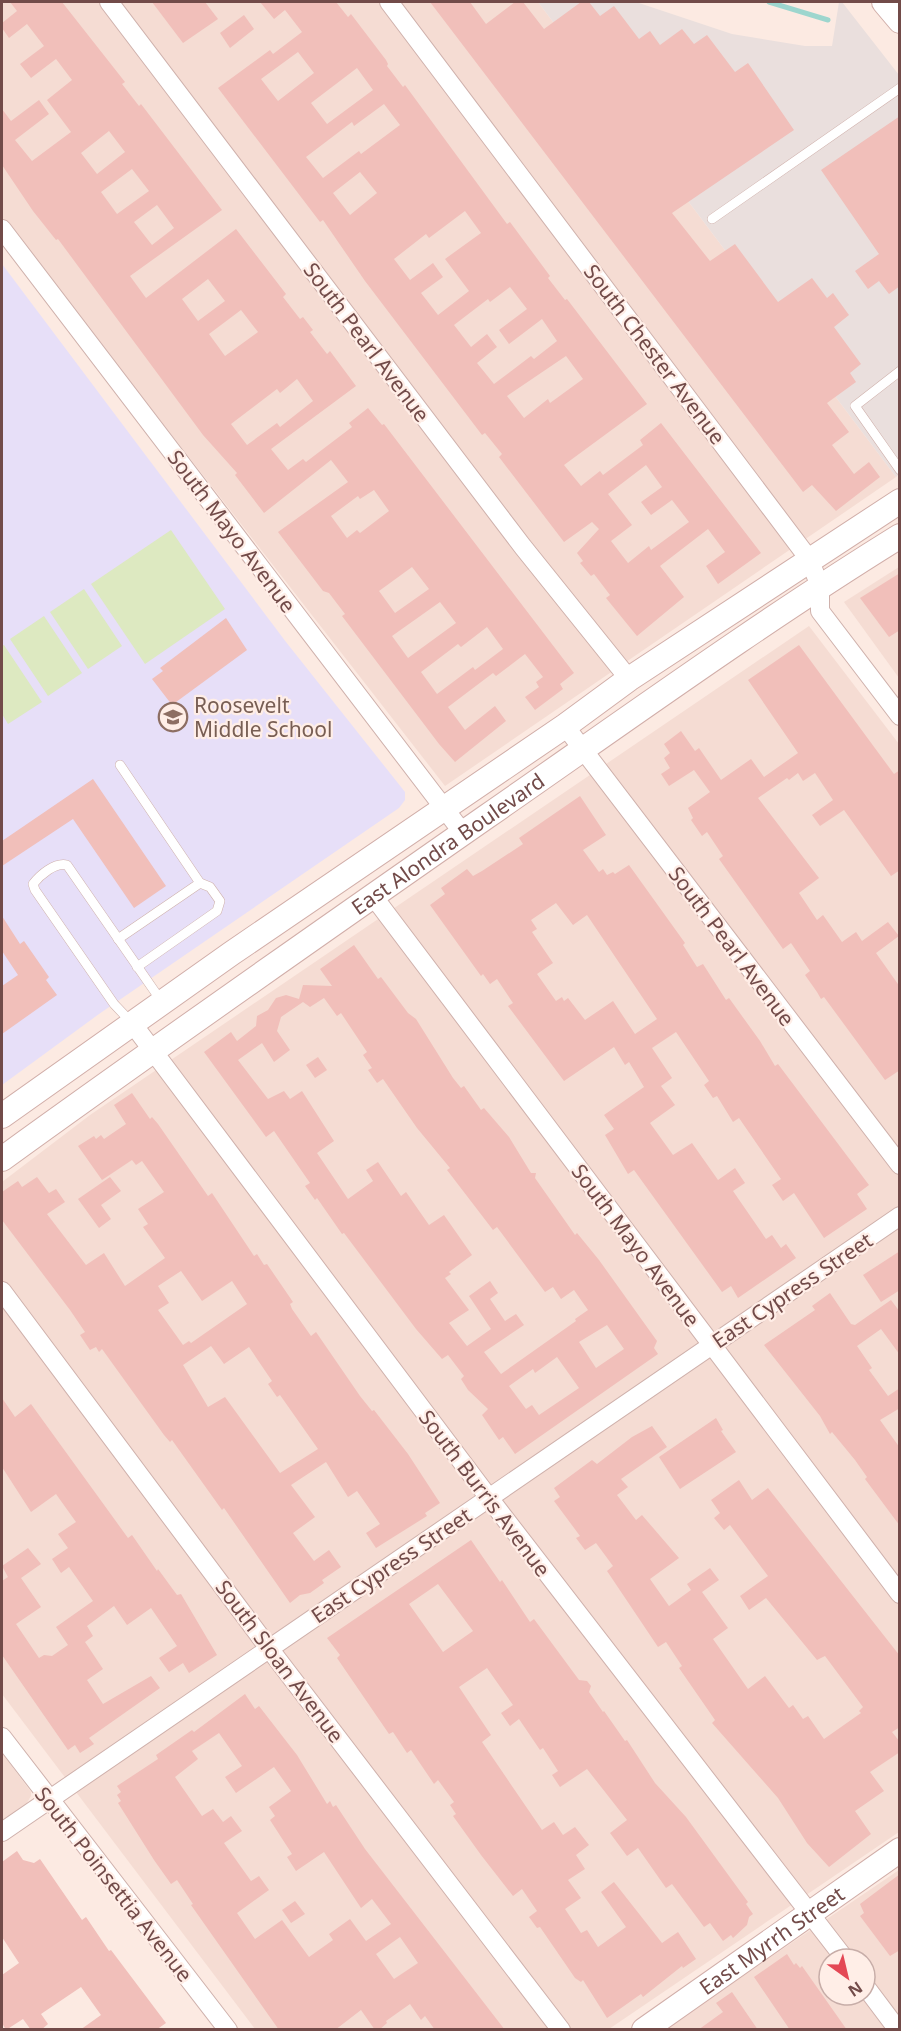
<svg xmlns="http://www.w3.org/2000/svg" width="901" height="2031" font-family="'Noto Sans',sans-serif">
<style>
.residential{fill:#f5dcd3;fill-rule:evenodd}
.industrial{fill:#eadfdd}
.education{fill:#e7dff8}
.green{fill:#dde9c1}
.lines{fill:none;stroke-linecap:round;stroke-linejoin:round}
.stream{stroke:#9dd6ce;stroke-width:5}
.building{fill:#f1bfba;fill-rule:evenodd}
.lane-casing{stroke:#cfb1ac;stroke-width:10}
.street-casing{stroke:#cfb1ac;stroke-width:20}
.secondary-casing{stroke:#d1aea9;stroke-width:26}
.lane{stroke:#fff;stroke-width:9}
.street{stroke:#fff;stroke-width:18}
.secondary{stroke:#fff;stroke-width:24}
.labels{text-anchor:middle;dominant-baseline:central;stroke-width:4.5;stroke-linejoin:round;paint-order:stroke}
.street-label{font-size:21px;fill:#724b49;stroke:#ffeee7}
.education-label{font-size:21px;fill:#785e54;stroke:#ffeee7;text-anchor:start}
</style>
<rect width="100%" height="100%" fill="#fceae2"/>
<!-- residential -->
<g class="residential">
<polygon points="2,2 538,2 896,477 445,786 2,217"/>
<polygon points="899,567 899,678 844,602"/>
<polygon points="809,626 899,744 899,1832 609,2029 255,2029 2,1694 2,1182 90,1115"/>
<polygon points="2,1753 31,1792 31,1796 25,1806 2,1822"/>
<path d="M899,1870V2029H665ZM829,1959H865V1995H829Z"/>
</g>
<!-- industrial -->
<polygon class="industrial" points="538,2 636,2 732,34 805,46 832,46 839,2 842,2 899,75 899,474 896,477"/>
<!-- education -->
<polygon class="education" points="2,264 286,642 405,792 405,800 399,808 99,1014 2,1085"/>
<!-- green -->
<g class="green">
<polygon points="171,530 225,609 145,664 91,584"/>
<polygon points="84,589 122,646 88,669 50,612"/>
<polygon points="44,616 82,673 48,696 10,639"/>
<polygon points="4,645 42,702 8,724 2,714 2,646"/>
</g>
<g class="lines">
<!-- stream -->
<polyline class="stream" points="769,2 828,20"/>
</g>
<!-- building -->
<g class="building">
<path d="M10,2H62L125,82L122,84L139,106L141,104L222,210L130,276L146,298L236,229L286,294L283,297L300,319L303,317L313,330L310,332L327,354L330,351L356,386L271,449L288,470L303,459L306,462L352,427L349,423L368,408L382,425L384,424L574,673L560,684L563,689L535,710L525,697L539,687L536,682L543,677L525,654L496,676L493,673L448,707L465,730L495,706L506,721L455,762L439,744L342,616L345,614L329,593L323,591L278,532L348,482L331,460L264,513L235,475L237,473L203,435L58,239L56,240L33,211L2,165V109L11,121L39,100L49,114L15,140L32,161L71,132L47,100L72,80L56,59L31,78L20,64L44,46L27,24L9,38L2,28V23L17,11ZM109,131L125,152L97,174L81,153ZM132,169L149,191L117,214L101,192ZM157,205L174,228L152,245L134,222ZM208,279L225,301L198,321L182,299ZM241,310L258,332L225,356L209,334ZM297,379L313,401L280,427L277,423L247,445L231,424L277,389L280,393ZM374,490L389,511L360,533L357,530L347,538L331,516L358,496L360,499ZM412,567L429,589L395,613L379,591ZM440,602L456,623L408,658L392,636ZM487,627L503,649L475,670L473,667L437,694L421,672L458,644L461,647Z"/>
<polygon points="152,2 205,2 218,19 183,43"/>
<path d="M260,2H336L348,17L351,14L386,60L388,64L387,66L403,87L405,85L507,224L510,222L550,276L548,278L565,300L567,299L647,404L564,465L581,486L600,471L603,475L643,445L640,440L661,423L761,553L718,584L706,566L725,552L708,529L660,566L684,597L637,636L632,630L606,598L610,595L594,574L591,576L580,563L583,561L577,553L599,529L592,522L564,542L499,457L502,454L485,433L482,435L365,281L323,220L320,222L218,88L270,50L273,54L302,32L285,10L274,19ZM298,52L314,73L278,101L261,79ZM357,68L373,90L327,124L311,103ZM384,104L400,125L361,154L359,151L323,178L306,157L352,122L354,126ZM360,172L377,193L350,215L333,193ZM465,211L481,233L445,259L469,291L438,315L421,293L443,277L433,263L410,280L394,259L426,234L429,238ZM510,287L527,309L499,330L509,344L542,319L557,341L534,359L531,356L494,384L477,363L497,347L487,334L471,347L454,325L488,299L490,302ZM566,356L583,379L550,403L548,399L524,418L507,396ZM646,465L662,487L641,502L651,515L672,500L689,522L651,550L649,546L628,563L611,541L632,525L608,494Z"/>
<polygon points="430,2 470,2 486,24 515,2 523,2 544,29 581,2 589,2 600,16 614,6 639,39 650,31 660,45 682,29 694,44 707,35 735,72 748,63 794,130 672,213 710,261 735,244 778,302 812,278 827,298 833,293 849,315 834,327 861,364 850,373 856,382 827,403 849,432 832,445 854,474 869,462 880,477 836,511 812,485 803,492"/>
<polygon points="244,15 254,29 230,48 220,33"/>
<polygon points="900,116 900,286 889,294 879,281 868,289 855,271 879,254 821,170"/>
<polygon points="900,573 900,630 889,637 860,598"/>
<polygon points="226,618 247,650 172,705 152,679 163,671 160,668"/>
<polygon points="799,645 894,774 900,770 900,870 891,876 844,810 820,826 812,815 833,800 815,773 803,781 798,773 789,780 787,778 758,798 819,878 799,893 817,920 823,915 842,942 856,932 862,941 888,922 899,936 876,953 900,987 900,1070 885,1080 824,997 821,999 817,992 805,975 810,971 791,943 783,949 719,859 723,856 707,832 702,836 691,820 693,818 688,808 710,792 694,770 669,786 661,774 670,768 664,758 670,753 664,744 681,731 695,751 699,748 721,780 751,759 764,777 798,753 748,680"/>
<polygon points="93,779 166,886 134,908 73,819 2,866 2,841"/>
<path d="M580,796L606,835L583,850L599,872L603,869L607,875L613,872L615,874L629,865L685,943L683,945L697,967L703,964L726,1000L729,998L760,1041L775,1066L778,1064L869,1185L857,1194L867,1209L824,1238L794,1193L783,1201L772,1185L781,1179L739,1118L733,1122L717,1096L713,1098L704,1085L709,1081L676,1032L652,1048L672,1078L661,1086L675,1105L650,1123L673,1155L692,1143L718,1180L735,1168L745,1183L733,1191L766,1239L772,1235L781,1248L786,1244L796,1258L738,1298L731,1286L722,1292L634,1170L628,1174L605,1135L614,1129L604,1115L644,1087L629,1062L625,1065L614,1047L564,1081L508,1006L513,1003L497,979L490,984L483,974L481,976L430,905L445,894L441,888L467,869L473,876L482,871L523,844L519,838ZM556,903L573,925L587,915L657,1019L635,1034L613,1001L585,1020L568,998L564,1001L562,997L556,1001L537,974L553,963L532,932L537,929L531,920Z"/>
<polygon points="2,916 20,944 24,941 49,977 46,980 57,995 2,1034 2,986 18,975 2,951"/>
<path d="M354,945L378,979L381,977L408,1013L416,1019L453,1078L461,1088L464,1086L481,1110L484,1108L509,1137L531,1173H536L535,1178L575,1235L577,1233L599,1260L657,1341L654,1348L658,1354L515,1454L503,1437L499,1440L482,1415L488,1409L468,1390L461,1379L464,1376L448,1355L442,1359L416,1329L344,1233L342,1234L317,1198L315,1200L305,1186L310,1183L274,1131L266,1137L204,1052L231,1032L237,1041L256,1026L257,1016L268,1010L276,998L286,995L299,999L303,985L332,986L320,969ZM324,998L337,1016L341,1013L367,1052L363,1055L372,1068L368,1070L377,1083L383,1079L417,1128L450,1168L447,1170L493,1230L497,1227L545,1292L553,1287L561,1299L574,1290L588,1310L575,1319L576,1321L501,1374L484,1352L524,1325L516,1314L505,1321L490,1299L498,1293L490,1281L469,1296L491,1329L467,1346L449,1323L469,1310L445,1278L451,1274L449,1272L472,1255L444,1215L429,1225L406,1192L401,1196L378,1162L366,1170L373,1181L348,1199L317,1153L334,1141L302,1091L290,1099L284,1091L268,1099L238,1060L262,1043L274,1062L290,1050L277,1031L281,1017L303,1002L310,1007ZM607,1325L624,1349L596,1368L579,1342ZM557,1357L579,1388L539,1415L532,1405L526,1409L509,1386L533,1369L535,1373Z"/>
<polygon points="318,1057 327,1070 315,1078 306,1065"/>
<path d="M132,1093L150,1119L152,1117L158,1124L208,1196L212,1193L254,1256L257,1254L264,1265L267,1264L293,1302L290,1304L292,1309L311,1336L316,1332L360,1396L372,1411L374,1410L408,1454L440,1503L425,1513L427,1516L376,1548L366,1533L380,1524L357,1491L348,1497L326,1462L291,1485L315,1517L293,1533L314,1561L329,1550L341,1567L322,1580L324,1583L310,1593L300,1595L290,1603L224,1508L222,1510L172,1440L170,1442L164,1435L102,1349L99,1352L96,1347L90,1350L80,1335L85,1332L70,1310L2,1220V1192L18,1181L22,1187L37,1177L49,1193L56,1189L65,1202L47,1214L86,1265L104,1253L125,1286L165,1258L143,1227L148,1224L138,1209L164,1192L142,1161L136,1165L132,1160L102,1180L78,1146L94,1136L96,1139L101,1135L104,1139L126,1124L114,1105ZM181,1271L202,1301L232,1281L247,1304L191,1343L189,1341L183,1345L158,1310L169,1303L158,1286ZM211,1346L224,1364L249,1347L272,1381L268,1384L277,1397L280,1395L318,1449L280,1473L225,1397L208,1407L183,1365Z"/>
<polygon points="110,1177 121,1191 101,1205 111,1219 99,1228 78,1199"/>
<polygon points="900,1251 900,1290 881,1302 863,1275"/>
<polygon points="830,1293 851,1324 855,1325 891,1300 900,1312 900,1355 881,1329 857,1346 872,1368 869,1370 888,1396 900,1388 900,1408 880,1420 900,1448 900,1526 865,1479 867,1477 855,1460 832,1432 830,1434 820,1416 764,1345 815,1310 812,1306"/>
<polygon points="2,1398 15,1417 31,1404 128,1538 132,1535 157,1571 158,1569 177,1595 181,1594 217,1655 189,1673 183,1663 169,1672 159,1658 177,1646 151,1608 127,1625 114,1606 87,1626 93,1636 85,1642 103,1669 87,1680 103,1704 151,1676 160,1688 89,1738 94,1744 80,1753 75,1745 68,1750 2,1655 2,1581 8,1577 2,1566 28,1548 41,1564 21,1578 41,1607 16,1624 39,1658 44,1655 52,1656 68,1645 56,1627 93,1601 69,1567 61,1573 52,1559 68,1548 58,1534 76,1522 56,1494 31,1512 2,1467"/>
<polygon points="716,1418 723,1430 721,1431 736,1452 680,1489 659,1457"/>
<polygon points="652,1426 667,1447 621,1479 628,1487 617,1495 636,1520 642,1515 679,1558 650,1579 669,1606 691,1590 687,1584 710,1568 719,1580 702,1592 728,1628 713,1639 748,1689 765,1676 789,1708 793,1705 803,1719 808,1716 824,1739 861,1713 859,1711 863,1707 825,1656 817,1660 766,1598 749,1610 740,1596 768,1576 730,1525 724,1530 714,1518 720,1513 711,1500 739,1480 752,1500 768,1488 900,1656 900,1727 892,1732 900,1742 900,1752 870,1772 884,1791 855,1811 871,1834 829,1867 807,1843 778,1798 712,1723 715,1720 679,1668 682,1666 666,1642 658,1647 607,1571 613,1566 596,1543 585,1550 576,1538 580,1536 554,1501 560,1497 554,1488 592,1460 597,1464 632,1437"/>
<path d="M471,1540L500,1582L502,1580L530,1622L534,1619L579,1680L587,1681L591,1686L589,1692L603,1712L604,1711L625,1741L627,1740L655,1783L686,1817L748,1902L746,1904L753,1914L749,1917L747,1925L733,1938L731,1935L723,1941L710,1923L704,1927L672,1884L666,1888L638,1848L627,1856L610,1833L627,1820L587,1769L560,1787L552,1775L558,1771L543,1748L540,1750L519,1719L510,1726L501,1713L513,1705L487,1668L459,1687L491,1735L482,1742L542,1830L554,1822L563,1835L575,1827L589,1845L576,1855L585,1869L568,1880L581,1898L565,1909L581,1933L587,1930L598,1947L626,1927L601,1892L614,1882L662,1943L678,1932L696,1959L683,1968L682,1966L643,1997L641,1994L607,2018L583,1980L581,1982L575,1978L540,1927L537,1928L529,1917L537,1911L522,1889L513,1896L481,1855L453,1816L456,1814L450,1805L454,1802L438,1780L434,1784L411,1750L407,1753L393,1732L389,1734L337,1658L340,1655L327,1638ZM438,1584L473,1631L443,1652L409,1604Z"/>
<path d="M245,1694L255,1709L259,1706L297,1755L327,1804L330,1801L333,1807L336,1805L365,1849L505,2030H435L425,2016L421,2020L410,2004L386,2021L387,2023L379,2030H375L361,2010L335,2030H279L191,1905L193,1904L177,1880L171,1884L154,1860L118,1803L121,1801L117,1795L121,1792L117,1786L158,1759L156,1755L192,1730L194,1732ZM219,1733L242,1766L225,1777L236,1793L274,1767L291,1791L269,1807L275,1816L270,1820L292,1854L287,1857L296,1871L324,1852L361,1908L372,1899L391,1924L366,1941L350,1919L329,1934L333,1940L309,1957L282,1920L255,1939L237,1913L269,1890L259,1876L251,1881L224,1843L242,1831L231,1816L223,1822L213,1809L202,1816L175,1777L198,1759L192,1751ZM400,1937L418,1963L394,1979L376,1954Z"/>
<polygon points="17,1851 23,1860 34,1863 40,1859 82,1920 86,1917 109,1951 111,1950 166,2023 156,2030 80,2030 101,2015 81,1987 41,2014 48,2024 41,2030 31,2030 23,2019 6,2030 2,2023 2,1975 19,1963 2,1937 2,1862"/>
<polygon points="900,1874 900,1950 890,1956 860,1916 864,1913 860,1904"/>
<polygon points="295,1901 305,1914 291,1923 282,1910"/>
<polygon points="787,1954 794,1965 796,1963 800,1968 802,1966 847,2030 790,2030 754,1977"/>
<polygon points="732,1992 758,2030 698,2030 723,2012 716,2003"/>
</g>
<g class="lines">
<!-- lane casing -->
<g class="lane-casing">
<g id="lane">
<polyline points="712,219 900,88"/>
<polyline points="900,371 855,406 900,470"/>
<polyline points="120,765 200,883"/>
<polyline points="118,939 200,883 210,887 220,901 217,911 137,967"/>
<path d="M132,1023L114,1004L35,890L33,884C40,875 55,862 67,865L162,1002"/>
</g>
</g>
<!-- street casing -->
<g class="street-casing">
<g id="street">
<polyline points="109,2 523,547 629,679"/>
<polyline points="389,2 809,559 820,586 820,611 900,716"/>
<polyline points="2,229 463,833"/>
<polyline points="565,726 900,1165"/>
<polyline points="373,896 900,1594"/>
<polyline points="132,1023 489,1498 845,1959"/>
<polyline points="2,1291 268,1647 561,2030"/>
<polyline points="2,1737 228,2030"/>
<polyline points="2,1832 900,1216"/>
<polyline points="865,1986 898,2030"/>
</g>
</g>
<!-- secondary casing -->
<g class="secondary-casing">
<g id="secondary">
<polyline points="884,2 900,21"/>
<polyline points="2,1116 232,953 565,726 629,679 900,501"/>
<path id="s1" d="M2,1159C162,1043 324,930 486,817C623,722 758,624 900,536"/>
<path id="s2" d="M644,2030L900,1850"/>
</g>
</g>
<!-- lane -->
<use href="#lane" class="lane"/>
<!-- street -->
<use href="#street" class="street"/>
<!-- secondary -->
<use href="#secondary" class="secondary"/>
</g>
<!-- icons -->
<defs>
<g id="school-ring" transform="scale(1.5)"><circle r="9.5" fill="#ffeee7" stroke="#8d6e63" stroke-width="1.5"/><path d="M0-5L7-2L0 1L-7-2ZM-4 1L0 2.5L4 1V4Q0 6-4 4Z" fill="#8d6e63"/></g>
</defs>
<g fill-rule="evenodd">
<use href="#school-ring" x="173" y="717"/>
</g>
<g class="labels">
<!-- street labels -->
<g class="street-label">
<text transform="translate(367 342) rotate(53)">South Pearl Avenue</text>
<text transform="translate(655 354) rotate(53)">South Chester Avenue</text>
<text transform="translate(232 531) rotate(53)">South Mayo Avenue</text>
<text stroke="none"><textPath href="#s1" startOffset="546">East Alondra Boulevard</textPath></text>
<text transform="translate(732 946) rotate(53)">South Pearl Avenue</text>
<text transform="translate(636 1245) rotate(53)">South Mayo Avenue</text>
<text transform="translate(792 1290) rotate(-34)">East Cypress Street</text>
<text transform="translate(485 1493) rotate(53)">South Burris Avenue</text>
<text transform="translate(391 1565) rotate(-34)">East Cypress Street</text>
<text transform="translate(280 1661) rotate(53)">South Sloan Avenue</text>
<text transform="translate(114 1884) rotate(52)">South Poinsettia Avenue</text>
<text stroke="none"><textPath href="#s2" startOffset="156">East Myrrh Street</textPath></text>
</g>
<!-- education labels -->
<g class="education-label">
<text x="194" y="705">Roosevelt<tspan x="194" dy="24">Middle School</tspan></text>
</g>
</g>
<!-- border -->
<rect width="901" height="2031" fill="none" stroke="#724b49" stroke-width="6"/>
<!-- north arrow -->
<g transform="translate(847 1977) rotate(146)"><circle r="28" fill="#ffeee7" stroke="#c7ada8" stroke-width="1.5"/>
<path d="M0-4.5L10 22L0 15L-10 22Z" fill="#e44855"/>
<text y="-9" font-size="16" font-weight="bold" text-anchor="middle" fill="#724b49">N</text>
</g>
</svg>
